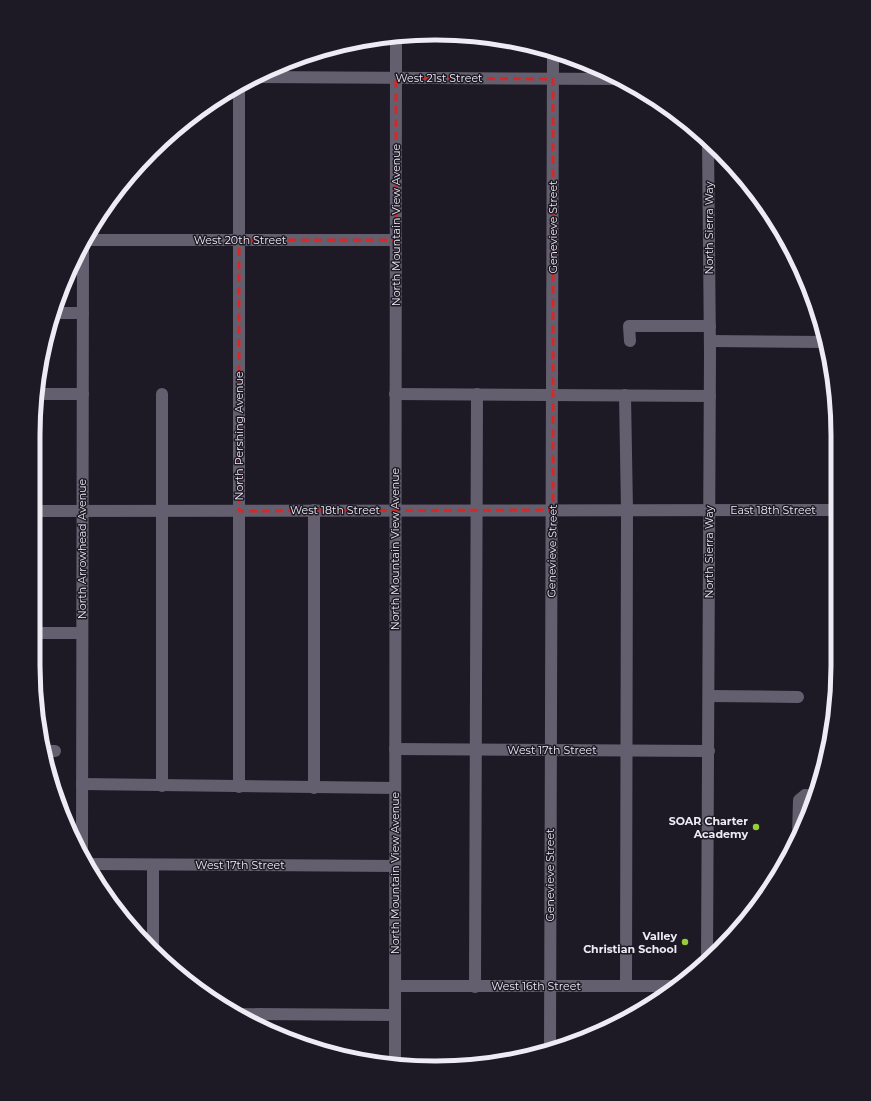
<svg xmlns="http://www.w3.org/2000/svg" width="871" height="1101" font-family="Montserrat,sans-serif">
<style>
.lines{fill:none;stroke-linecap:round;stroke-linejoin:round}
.minor{stroke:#645f6e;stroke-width:12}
.marked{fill:none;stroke:#d62828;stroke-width:3;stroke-dasharray:8 5;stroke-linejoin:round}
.poi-dot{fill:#96cc3a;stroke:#1d1925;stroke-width:1.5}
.labels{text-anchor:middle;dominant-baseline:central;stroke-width:3;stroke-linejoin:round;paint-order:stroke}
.street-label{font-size:11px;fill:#eeebf4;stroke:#1d1925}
.poi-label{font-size:11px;font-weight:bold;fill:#eeebf4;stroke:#1d1925;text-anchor:end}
.rim{fill:none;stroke:#eeebf4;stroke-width:5}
</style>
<rect width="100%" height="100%" fill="#1d1925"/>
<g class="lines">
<!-- minor -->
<g class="minor">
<polyline points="256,77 621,79"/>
<polyline points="239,85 239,787"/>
<polyline points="84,240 396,240"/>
<polyline points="53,313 83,313"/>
<polyline points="630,341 629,326 710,326"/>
<polyline points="710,341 824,342"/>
<polyline points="37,394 83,394"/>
<polyline points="395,394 710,396"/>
<polyline points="625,395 627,510 626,986"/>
<polyline points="314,510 314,788"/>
<polyline points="34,511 837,510"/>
<polyline points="33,633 82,633"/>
<polyline points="709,696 798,697"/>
<polyline points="395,749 709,751"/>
<polyline points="44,751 55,751"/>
<polyline points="82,784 395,788"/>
<polyline points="162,786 162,394"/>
<polyline points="798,836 799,800 805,795 814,796"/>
<polyline points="82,855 83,243"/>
<polyline points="86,864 395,866"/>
<polyline points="153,865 153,952"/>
<polyline points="707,962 710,352 708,142"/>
<polyline points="395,986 677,986"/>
<polyline points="475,987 477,394"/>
<polyline points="234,1014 395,1015"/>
<polyline points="550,1050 553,52"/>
<polyline points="395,1063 396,36"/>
</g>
</g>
<!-- marked area -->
<path class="marked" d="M396,78L553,79V510L239,511V240H396Z"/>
<!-- markers -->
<g class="poi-dot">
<circle cx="756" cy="827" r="4"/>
<circle cx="685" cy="942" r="4"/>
</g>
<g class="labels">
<!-- street labels -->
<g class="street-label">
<text x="439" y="78">West 21st Street</text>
<text transform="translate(396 225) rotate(-90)">North Mountain View Avenue</text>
<text transform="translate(553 227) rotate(-90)">Genevieve Street</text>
<text transform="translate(709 228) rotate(-90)">North Sierra Way</text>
<text x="240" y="240">West 20th Street</text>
<text transform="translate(239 436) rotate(-90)">North Pershing Avenue</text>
<text x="335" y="510">West 18th Street</text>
<text x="773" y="510">East 18th Street</text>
<text transform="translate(82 549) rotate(-90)">North Arrowhead Avenue</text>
<text transform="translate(395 549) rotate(-90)">North Mountain View Avenue</text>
<text transform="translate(552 551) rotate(-89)">Genevieve Street</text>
<text transform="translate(709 552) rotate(-90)">North Sierra Way</text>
<text x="552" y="750">West 17th Street</text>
<text x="240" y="865">West 17th Street</text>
<text transform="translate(395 873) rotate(-90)">North Mountain View Avenue</text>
<text transform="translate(550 875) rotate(-90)">Genevieve Street</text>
<text x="536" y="986">West 16th Street</text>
</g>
<!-- poi labels -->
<g class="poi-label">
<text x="748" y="821">SOAR Charter<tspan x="748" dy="13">Academy</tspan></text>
<text x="677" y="936">Valley<tspan x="677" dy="13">Christian School</tspan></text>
</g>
</g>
<!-- crop -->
<path d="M0 0H871V1101H0ZM435 40H436A395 395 0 0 1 831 435V666A395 395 0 0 1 436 1061H435A395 395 0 0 1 40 666V435A395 395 0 0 1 435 40Z" fill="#1d1925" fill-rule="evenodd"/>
<path class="rim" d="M435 40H436A395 395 0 0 1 831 435V666A395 395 0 0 1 436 1061H435A395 395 0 0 1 40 666V435A395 395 0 0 1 435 40Z"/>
</svg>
